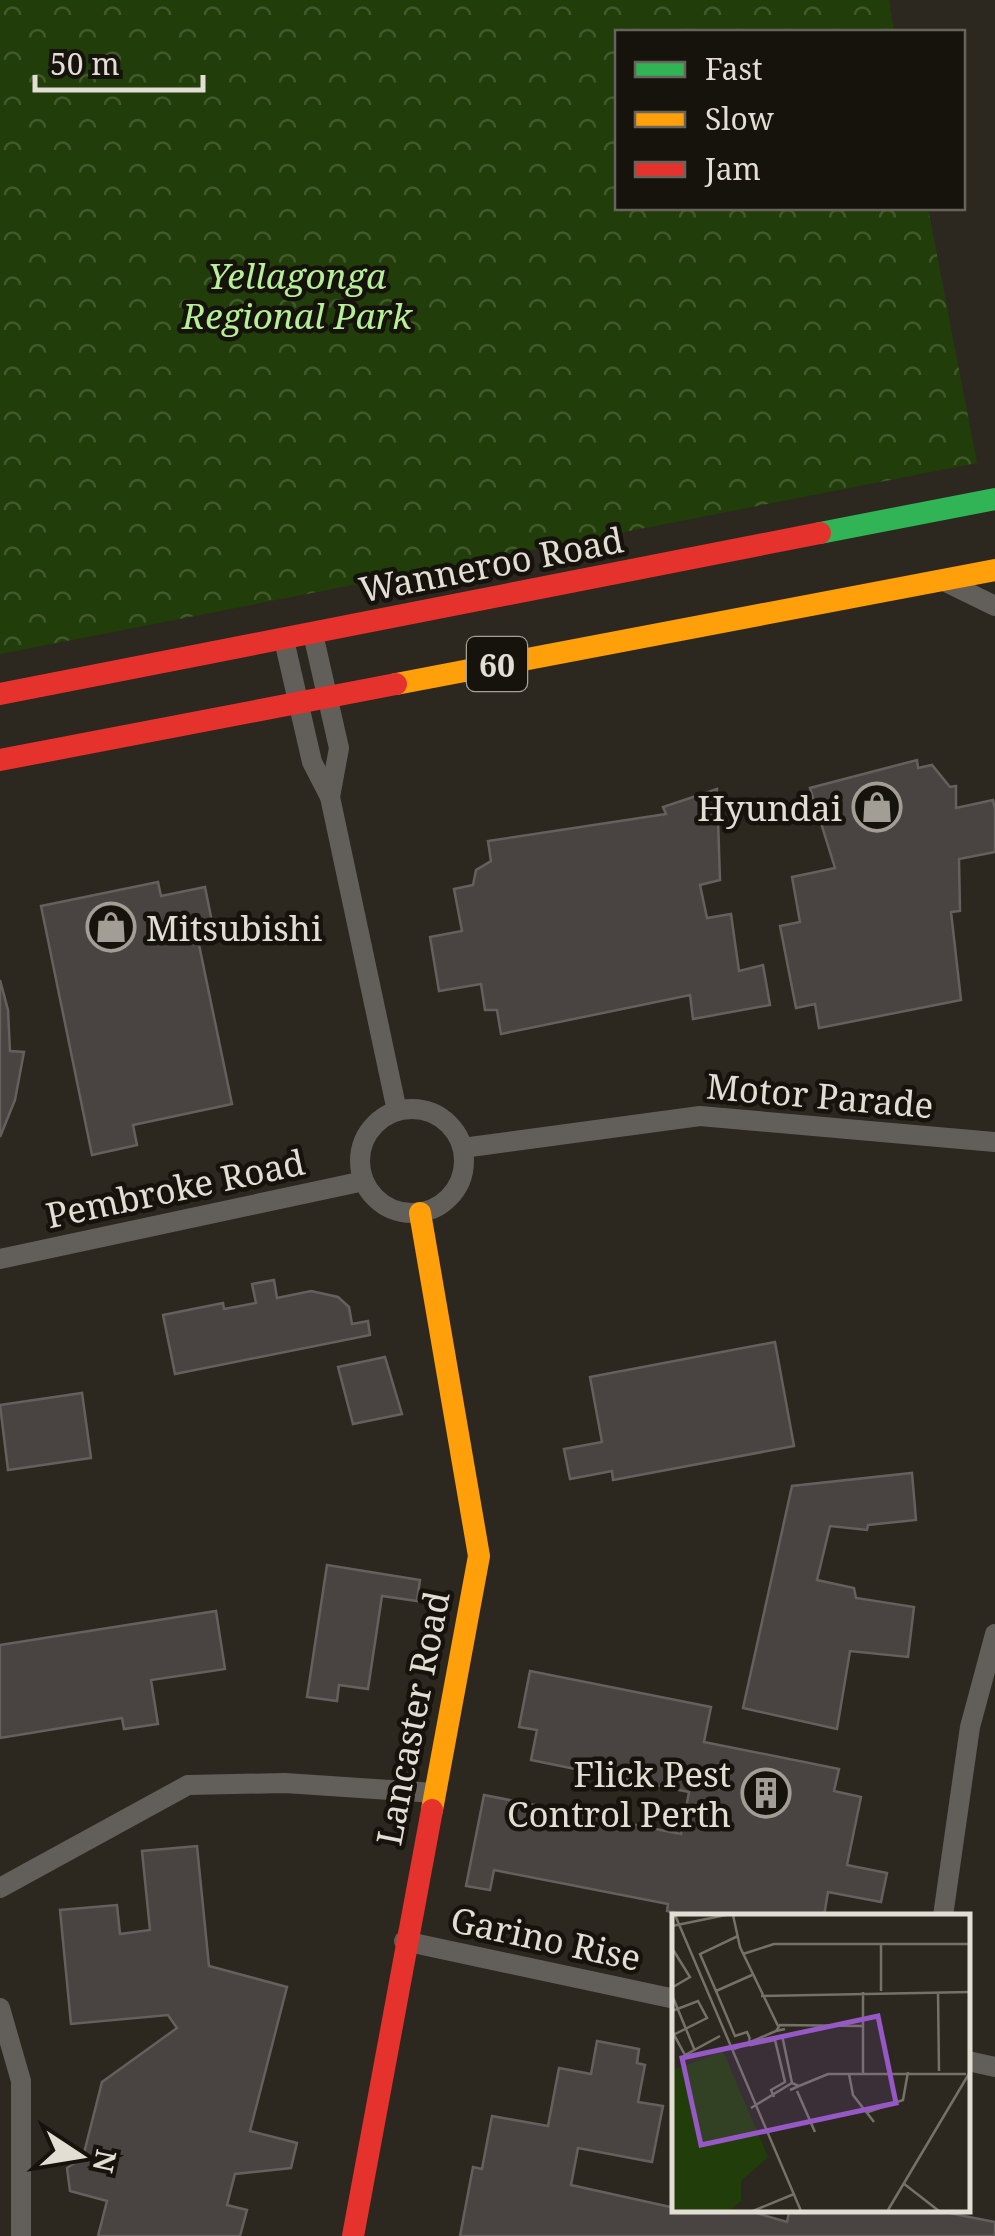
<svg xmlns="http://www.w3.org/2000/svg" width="995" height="2236" font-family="'Noto Serif',serif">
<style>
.forest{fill:url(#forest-crowns)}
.building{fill:#494341;stroke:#65605d;stroke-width:2.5}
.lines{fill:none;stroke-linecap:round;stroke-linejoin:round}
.street{stroke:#625f5b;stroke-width:20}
.fast{stroke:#30b455;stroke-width:22}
.slow{stroke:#ff9f0a;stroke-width:22}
.jam{stroke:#e5322d;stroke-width:22}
.labels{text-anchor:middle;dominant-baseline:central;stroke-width:9;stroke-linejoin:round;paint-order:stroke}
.shield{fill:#16120c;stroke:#a6a198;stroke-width:2.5}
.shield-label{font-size:32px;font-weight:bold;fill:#e3ded4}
.park-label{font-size:35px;font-style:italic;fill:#b6ef97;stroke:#16120c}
.street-label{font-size:35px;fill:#e3ded4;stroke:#16120c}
.poi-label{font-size:35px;fill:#e3ded4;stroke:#16120c;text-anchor:end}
.inset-road{fill:none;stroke:#757167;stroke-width:2.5}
.view{fill:#9558c4;fill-opacity:0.15;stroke:#9558c4;stroke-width:5}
.inset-edge{fill:none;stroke:#e3ded4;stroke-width:5}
</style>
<defs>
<pattern id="forest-crowns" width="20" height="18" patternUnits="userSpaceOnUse" patternTransform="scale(2.5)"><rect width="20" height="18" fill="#213d09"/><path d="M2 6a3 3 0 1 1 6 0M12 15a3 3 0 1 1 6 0" fill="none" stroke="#41592c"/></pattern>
</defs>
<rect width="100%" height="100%" fill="#2c281f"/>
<!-- forest -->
<polygon class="forest" points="0,0 889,0 894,32 618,32 618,208 928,208 977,463 0,654"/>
<!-- building -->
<g class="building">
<polygon points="917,760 918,768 932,765 950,787 956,786 956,808 993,800 995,809 995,852 959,859 960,911 951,912 961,1000 819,1028 815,1004 796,1008 780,926 800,922 792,877 835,868 810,788"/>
<polygon points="717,789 720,880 700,885 707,918 731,914 739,971 763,965 770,1005 693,1019 690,995 501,1034 497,1010 485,1010 481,984 439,991 430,937 462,931 454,889 473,885 476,870 491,861 488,841 666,814 663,807"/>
<polygon points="158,882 161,896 205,887 214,932 197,935 232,1104 133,1125 137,1145 92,1155 41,906"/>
<polygon points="0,980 8,1010 10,1051 24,1052 15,1100 0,1137"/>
<polygon points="274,1280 277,1298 311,1291 338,1297 349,1307 352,1324 368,1321 370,1335 175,1374 163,1315 223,1303 224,1309 256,1303 252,1284"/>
<polygon points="775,1342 794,1446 613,1480 612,1471 570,1479 564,1449 602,1442 590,1377"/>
<polygon points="385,1357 402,1414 353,1424 338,1367"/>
<polygon points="82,1393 91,1458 8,1470 0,1405"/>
<polygon points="912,1473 916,1520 868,1525 867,1530 830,1526 817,1580 854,1588 856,1598 914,1607 908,1657 850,1651 837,1729 743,1708 792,1486"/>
<polygon points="327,1565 420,1580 417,1601 382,1596 368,1689 339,1685 337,1701 307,1697"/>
<polygon points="216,1611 225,1669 151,1680 158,1724 124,1729 122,1718 0,1738 0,1645"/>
<polygon points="530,1671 711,1707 704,1742 839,1769 834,1791 861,1797 847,1865 887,1873 881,1902 828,1892 824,1916 690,1916 667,1911 668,1904 494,1870 490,1890 466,1886 484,1795 681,1834 689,1792 531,1760 537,1730 519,1727"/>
<polygon points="197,1846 209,1966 287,1987 250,2131 297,2143 291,2168 235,2174 227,2205 247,2210 240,2236 98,2236 107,2201 70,2191 67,2168 83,2157 102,2082 177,2028 168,2015 71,2024 60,1910 117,1905 120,1934 150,1930 142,1851"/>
<polygon points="597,2041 639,2049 637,2063 645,2065 638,2102 663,2106 652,2162 578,2148 571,2185 675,2208 739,2208 787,2222 790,2208 945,2208 944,2212 995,2222 995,2236 460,2236 473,2167 482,2169 492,2116 548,2126 559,2068 591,2074"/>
</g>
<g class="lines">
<!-- street -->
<g class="street">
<polyline points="948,583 995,606"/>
<polyline points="313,634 339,748 330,797"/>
<polyline points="284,640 312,762 330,797 397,1111"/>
<circle cx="412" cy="1161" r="52"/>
<polyline points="463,1148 700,1116 995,1142"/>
<polyline points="0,1259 364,1181"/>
<polyline points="0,1888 188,1785 285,1783 435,1793"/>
<polyline points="943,1916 970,1727 995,1634"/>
<polyline points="404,1941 675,1999"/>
<polyline points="0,2008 21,2081 21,2236"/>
<polyline points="968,2061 995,2067"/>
</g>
<!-- fast -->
<polyline class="fast" points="820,533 995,499"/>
<!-- slow -->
<g class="slow">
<polyline points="396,684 995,570"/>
<polyline points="420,1213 479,1556 432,1810"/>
</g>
<!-- jam -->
<g class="jam">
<polyline points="0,694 820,533"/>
<polyline points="0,760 396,684"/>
<polyline points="353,2236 432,1810"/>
</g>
</g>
<!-- icons -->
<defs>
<g id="shop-ring" transform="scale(2.5)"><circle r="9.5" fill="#16120c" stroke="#a39e95" stroke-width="1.5"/><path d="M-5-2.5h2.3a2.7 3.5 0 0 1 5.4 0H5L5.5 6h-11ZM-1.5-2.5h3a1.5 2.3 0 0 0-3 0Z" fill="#a39e95"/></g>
<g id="building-ring" transform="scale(2.5)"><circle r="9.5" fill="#16120c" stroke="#a39e95" stroke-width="1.5"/><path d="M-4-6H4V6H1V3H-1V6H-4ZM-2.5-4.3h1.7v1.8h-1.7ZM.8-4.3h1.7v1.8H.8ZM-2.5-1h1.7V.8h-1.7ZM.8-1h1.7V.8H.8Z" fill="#a39e95"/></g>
</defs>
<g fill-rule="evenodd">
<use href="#shop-ring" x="877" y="807"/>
<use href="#shop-ring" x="111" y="927"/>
<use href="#building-ring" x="766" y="1793"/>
</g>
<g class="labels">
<!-- shield labels -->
<rect class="shield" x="467" y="637" width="60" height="54" rx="8"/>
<g class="shield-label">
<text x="497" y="664">60</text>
</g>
<!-- park labels -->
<g class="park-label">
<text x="297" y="275">Yellagonga<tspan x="297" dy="40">Regional Park</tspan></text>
</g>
<!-- street labels -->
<g class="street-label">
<text transform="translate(491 564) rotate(-11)">Wanneroo Road</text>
<text transform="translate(820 1095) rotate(5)">Motor Parade</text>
<text transform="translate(175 1188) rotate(-12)">Pembroke Road</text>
<text transform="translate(412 1718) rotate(-79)">Lancaster Road</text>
<text transform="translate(546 1938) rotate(12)">Garino Rise</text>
</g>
<!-- poi labels -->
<g class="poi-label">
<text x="842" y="807">Hyundai</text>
<text x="146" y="927" text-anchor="start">Mitsubishi</text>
<text x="731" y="1773">Flick Pest<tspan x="731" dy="40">Control Perth</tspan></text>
</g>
</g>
<!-- overview -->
<g transform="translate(672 1914)">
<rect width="298" height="298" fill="#2c281f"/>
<path d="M51,137L96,243L69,267V287L57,297H0V148L4,155Z" fill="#213d09"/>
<path class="inset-road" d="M3,1L129,297M61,1L68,33L106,112M0,12L54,1M66,22L28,40L44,77L80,61M209,30V77M0,34L18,63L1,73M71,40L102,30H298M44,77L63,122L75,118L78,125M191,78V160M266,78L267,157M0,81L23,137M89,82L298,78M0,97L26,87L35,104L1,121M113,115L104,117L108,111L191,112M0,117L13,141L48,122M110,121L120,169M77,125L79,131L103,126L113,168L99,176L102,183M62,135L104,117M177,160L181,181L202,208M127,172L156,160H294M125,177L143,218M79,194L120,169L127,172L118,176M196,198L231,186L236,158M231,269L267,297M216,296L298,158M81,297L122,280"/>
<path class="view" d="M206,102L224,189L29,231L10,144Z"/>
<rect width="298" height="298" class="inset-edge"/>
</g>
<!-- legend -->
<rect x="615" y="30" width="350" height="180" fill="#16120c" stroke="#68645c" stroke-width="2.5"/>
<rect x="635" y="62" width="50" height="15" fill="#30b455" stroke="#68645c" stroke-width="2.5"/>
<text x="705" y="80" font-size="30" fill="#e3ded4">Fast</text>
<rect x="635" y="112" width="50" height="15" fill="#ff9f0a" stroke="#68645c" stroke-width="2.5"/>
<text x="705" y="130" font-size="30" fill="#e3ded4">Slow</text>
<rect x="635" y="162" width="50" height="15" fill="#e5322d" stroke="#68645c" stroke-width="2.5"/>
<text x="705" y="180" font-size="30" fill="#e3ded4">Jam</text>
<!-- north arrow -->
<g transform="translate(80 2156) rotate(102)" stroke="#16120c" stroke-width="8" paint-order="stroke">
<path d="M0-8L18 38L0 25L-18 38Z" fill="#e3ded4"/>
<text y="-15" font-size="28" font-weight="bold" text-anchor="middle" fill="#e3ded4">N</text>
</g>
<!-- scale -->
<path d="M35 75v15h168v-15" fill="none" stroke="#e3ded4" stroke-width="5"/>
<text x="50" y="75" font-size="30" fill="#e3ded4" stroke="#16120c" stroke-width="8" paint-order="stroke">50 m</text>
</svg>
